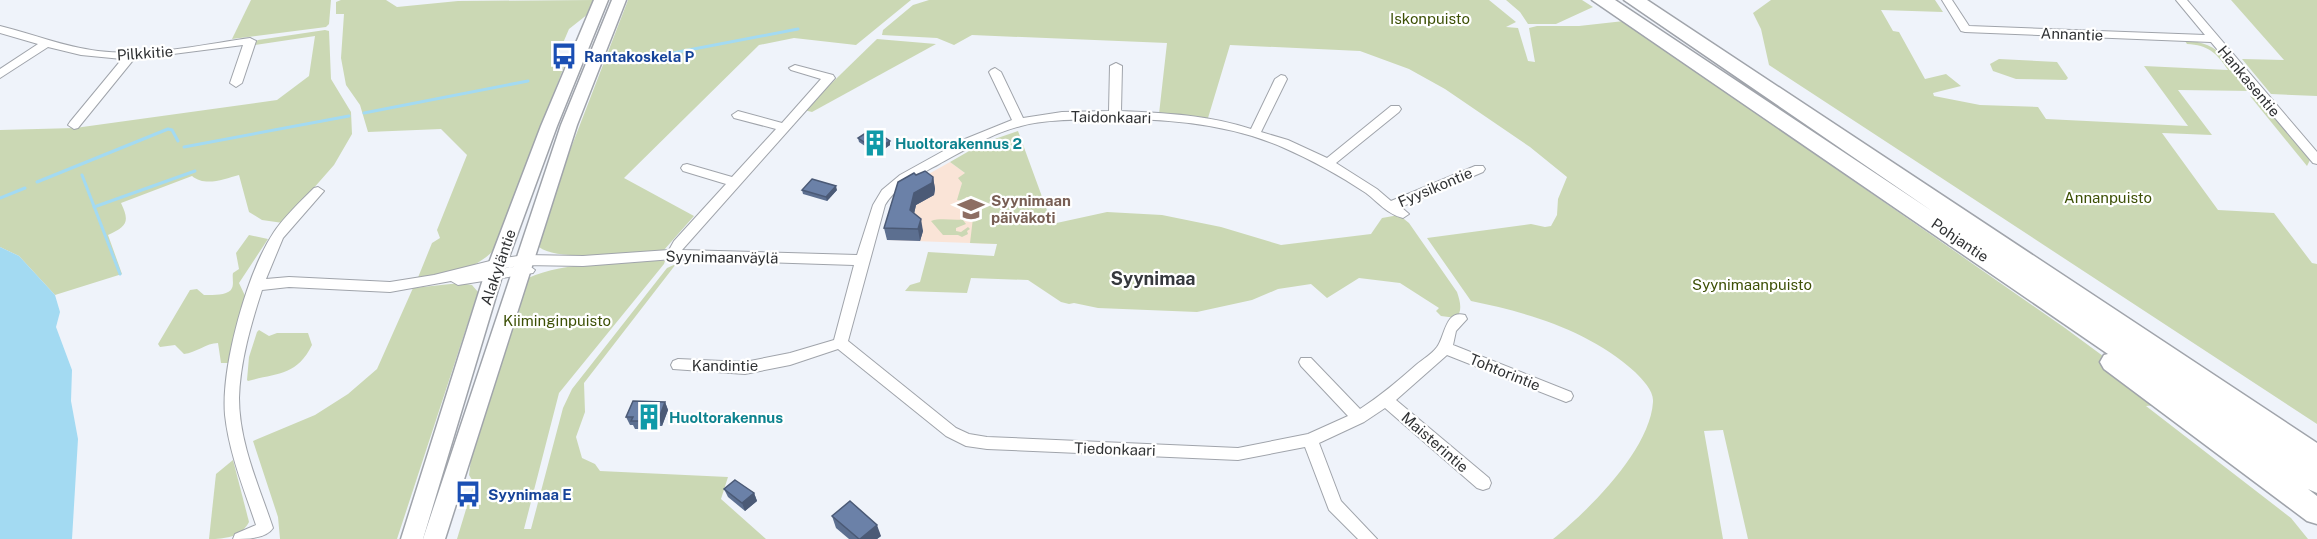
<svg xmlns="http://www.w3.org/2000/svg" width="2317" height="539" font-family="'Public Sans',sans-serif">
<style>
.education{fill:#fae4d7}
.green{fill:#cbd8b4}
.water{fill:#a3daf2}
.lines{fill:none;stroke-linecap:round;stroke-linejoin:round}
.stream{stroke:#a3daf2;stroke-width:3}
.minor-casing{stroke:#a0a4ab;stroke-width:2}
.secondary-casing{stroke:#a0a4ab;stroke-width:3}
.motorway-casing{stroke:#a0a4ab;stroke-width:3}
.minor{fill:#fff;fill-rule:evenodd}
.secondary{fill:#fff;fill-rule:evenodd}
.motorway{fill:#fff;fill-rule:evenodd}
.wall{fill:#5c6f90}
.shaded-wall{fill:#4b5a76}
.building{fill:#6b81a8;stroke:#4b5a76;stroke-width:1.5}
.labels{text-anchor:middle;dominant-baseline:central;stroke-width:4.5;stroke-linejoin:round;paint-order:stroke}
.park-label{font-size:15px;fill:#3d5006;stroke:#fff}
.street-label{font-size:15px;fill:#303234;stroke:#fff}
.transit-label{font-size:15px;font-weight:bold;fill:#164399;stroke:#fff;text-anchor:start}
.culture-label{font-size:15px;font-weight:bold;fill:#0d838f;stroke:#fff;text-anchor:start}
.education-label{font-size:15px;font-weight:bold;fill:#785e54;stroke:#fff;text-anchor:start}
.quarter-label{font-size:18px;font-weight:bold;fill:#35383d;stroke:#fff}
</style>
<rect width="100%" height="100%" fill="#eff3fa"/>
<!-- education -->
<polygon class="education" points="950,162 965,173 961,187 1028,245 887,240 909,185"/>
<!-- green -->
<g class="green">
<polygon points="251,0 331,0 329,24 326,27 232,39"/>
<path d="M341,0H386L397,7L458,1L594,0L588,14L569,29L554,64H565L493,251C472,272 445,274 417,280L432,243L440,238L437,230L467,155L441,129L368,132L360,105L346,85L341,58L344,14H336V2Z"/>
<path d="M628,0H911L856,45L794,38L759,45L624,178L694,216L664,250C636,252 559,263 539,247L549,205Z"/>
<path d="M929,0H1489L1516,22L1506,27L1518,28L1528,61L1535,62L1529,28L1537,26H1579L1624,21L2065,328L2168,404L2146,406L2291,518L2308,539H1748L1723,430L1704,431L1723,539H1553C1588,511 1650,450 1653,402C1654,391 1643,380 1635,372C1590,331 1530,313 1471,301L1427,238L1531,224L1545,227L1551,226L1557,215L1558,199L1567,177L1530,147L1445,89L1409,69L1360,51L1230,45L1208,118L1159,114L1167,43L972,35L954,45L937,38L882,35L883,30L913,5Z"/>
<polygon points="1506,0 1582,0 1593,7 1556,24 1528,24 1520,12"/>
<path d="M1771,0H1935L1943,12L1881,10L1893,31L1899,32L1925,79L1946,74L1961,86L1933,93L1934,96L1980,105L2038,107L2046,119L2188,126L2144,66L2228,70C2217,53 2208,45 2187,44L2185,41C2221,41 2231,66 2253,91L2178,90L2212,135L2162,133L2218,210L2274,213L2312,263L2317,264V424L1769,65L1761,29L1753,13Z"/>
<polygon points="2231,0 2317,0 2317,96 2271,94 2242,59 2284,60"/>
<path d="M325,30L329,31L331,79L351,112L352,134L334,165L283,223L262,220L249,212L239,175C224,179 205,187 192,176L121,203C130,222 127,226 108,235L122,274L55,295L19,256L0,247V130L75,128L277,100L309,76L315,36L255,45L253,43L258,40Z"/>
<polygon points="877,39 936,44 812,112 804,110"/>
<polygon points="1999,59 2057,62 2068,78 2066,80 2016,79 1993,71 1990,64"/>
<polygon points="2250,96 2260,101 2310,160 2307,166"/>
<path d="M1018,131L1052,224L1107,212L1162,215L1221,227L1281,245L1371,234L1382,218L1399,215L1409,223L1457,292C1460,301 1463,311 1456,318L1441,316L1436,311L1439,308L1400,283L1359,278L1327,298L1311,284L1278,289L1252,300L1197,312L1098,308L1074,303L1069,304L1061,302L1028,280L971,278L967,293L905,291L910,285L920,282L928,252L994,256L997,244L970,243L973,218L963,220L966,224L956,228V231L961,232L968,227L970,229L967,231L968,234L962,237L958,235H943L931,221C946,216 963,225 975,214L972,198L966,197L964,201L957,200L962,183L958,178L965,173L950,162L983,143Z"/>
<path d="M249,235L268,239L239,283L247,300L229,363H221L218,343C206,343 196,353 184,354L175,345L160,347L158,344L190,290L197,289L204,295C211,295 229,296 232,288C234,284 232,277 233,273L239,269L236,253Z"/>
<path d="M660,260L665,261L664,264L559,393L524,529H531L563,408L572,389L667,268L676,264L584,383L585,412L576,437L582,458L595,464L600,471L728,477L721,499L766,539H457L474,483L469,475L473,442L528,278C567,261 618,263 660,260Z"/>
<polygon points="460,283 472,285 478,292 397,539 280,539 278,517 253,441 315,415 348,394 377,369 413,288"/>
<path d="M259,330L269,336L277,333H308L312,345C297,376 276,373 248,381L247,380L249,357L257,332Z"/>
<path d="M233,460L249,522C241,537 225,539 209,539L216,474Z"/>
</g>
<!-- water -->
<polygon class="water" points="0,247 19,256 55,295 60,312 56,327 72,370 71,401 78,439 72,539 0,539"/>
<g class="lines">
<!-- stream -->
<g class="stream">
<polyline points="626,62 798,29"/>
<polyline points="364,113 528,81"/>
<polyline points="184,147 349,116"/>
<polyline points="82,175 120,274"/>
<polyline points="37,182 168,129 172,130 178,141"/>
<polyline points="0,198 25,188"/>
<polyline points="94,207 195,171"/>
</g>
<!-- minor casing -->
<g class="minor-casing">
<g id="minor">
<polygon points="1942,0 1952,0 1969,26 2205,35 2176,0 2187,0 2317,152 2317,164 2313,163 2211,42 1965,32 1961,31"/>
<path d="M0,26C33,34 64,47 98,51C149,57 200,45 250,38L256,41L242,83L236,87L230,83L243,45L134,59L78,128L74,129L68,125L70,122L122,59L81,55L48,47L0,78V69L38,44L0,33Z"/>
<path d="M1116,63L1122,66L1121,111C1166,113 1208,115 1251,129L1275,79L1281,75L1285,76L1287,79L1261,132L1288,140L1327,158L1391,106H1399L1401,109L1399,112L1336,163L1377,189L1391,201L1475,166H1483L1485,169L1483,172L1401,207L1409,214L1403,218C1387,214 1378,202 1366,193C1339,175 1312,160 1282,147C1221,121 1154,118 1089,119C1067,120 1043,120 1021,126C992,133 965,150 939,164C919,175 897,185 885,205L848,341L956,428L969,434L987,437L1238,448L1308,434L1348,416L1301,366L1299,362L1301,358H1311L1360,409C1380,396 1398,381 1416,365C1423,359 1432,354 1437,347C1445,337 1445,309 1465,315L1467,319L1456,331L1453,345L1571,392L1573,396L1571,400L1566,402L1561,400L1447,355L1396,400L1489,478L1491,483L1489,488L1483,490L1477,488L1385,408L1364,422L1319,443L1341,501L1377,539H1358L1329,510L1305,447L1238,460L987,449L966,446L946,436L838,349L790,365L745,374L673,369L671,365L673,361L678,359L745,362L790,353L834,340L854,265L673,259L583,266L525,265L493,270L528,265L535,270L533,273L458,285L451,281L390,292L289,287L262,290C251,324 240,362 239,398C239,443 259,486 273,528C266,539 246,539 233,539L235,534L256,525C244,489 229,453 225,415C221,367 247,272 274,232C285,216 300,202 314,188L318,187L324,191L283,238L266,279L289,277L390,282L434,275L498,259L525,255L583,256L669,250L674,241L726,184L683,171L681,168L683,165L687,164L732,177L776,129L734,118L732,115L738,111L782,123L821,79L791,70L789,68L795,65L833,75L835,78L682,250L857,255L873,205L882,190L900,175L965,139L1012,120L989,72L991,70L995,68L1001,72L1023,118L1062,112L1109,111L1110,66Z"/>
</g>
</g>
<!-- secondary casing -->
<g class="secondary-casing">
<g id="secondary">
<polygon points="594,0 608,0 557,126 502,276 423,539 401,539 484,276 541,126"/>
<polygon points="612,0 626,0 577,125 445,539 423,539 561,125"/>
</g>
</g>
<!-- motorway casing -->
<g class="motorway-casing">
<polygon id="motorway" points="1592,0 1615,0 1932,211 1624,0 1647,0 2317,443 2317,493 2308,489 2317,496 2317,524 2307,521 2104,369 2100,362 2104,355 2108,354"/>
</g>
<!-- minor -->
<use href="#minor" class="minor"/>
<!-- secondary -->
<use href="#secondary" class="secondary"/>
<!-- motorway -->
<use href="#motorway" class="motorway"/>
</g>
<!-- wall -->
<g class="wall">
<polygon points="858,138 890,141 890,145 877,154 859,142"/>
<polygon points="933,177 935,189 934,195 916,205 914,214 923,231 920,241 887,240 884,228"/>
<polygon points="802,190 837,190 827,201 803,194"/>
<polygon points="665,402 668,410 662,426 649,426 648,429 635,429 633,425 630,425 626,417"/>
<polygon points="724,489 754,493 757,501 745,511 728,497"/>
<polygon points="832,516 881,536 877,539 849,539 836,528"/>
</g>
<!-- shaded-wall -->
<g class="shaded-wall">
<polygon points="890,141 890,145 877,154 876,150"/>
<polygon points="933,177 935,189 934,195 916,205 912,222 910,210 914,193"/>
<polygon points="836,186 837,190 827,201 826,197"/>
<polygon points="921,219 923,231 920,241 918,229"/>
<polygon points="665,402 668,410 662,426 659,418"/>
<polygon points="645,418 649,426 648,429 644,421"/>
<polygon points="754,493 757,501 745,511 742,503"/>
<polygon points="877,525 881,536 877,539 860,539"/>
</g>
<!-- building -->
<g class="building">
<polygon points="872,129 890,141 876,150 858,138"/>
<polygon points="925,171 933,177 932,183 914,193 910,210 921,219 918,229 884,228 898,182 914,173 916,175"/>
<polygon points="812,179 836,186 826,197 802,190"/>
<polygon points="633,401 665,402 659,418 645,418 644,421 631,421 633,417 626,417"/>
<polygon points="735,480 754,493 742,503 724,489"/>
<polygon points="850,501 877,525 860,539 859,539 832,516"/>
</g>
<!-- icons -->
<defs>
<g id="bus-bare" transform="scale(2.07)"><path d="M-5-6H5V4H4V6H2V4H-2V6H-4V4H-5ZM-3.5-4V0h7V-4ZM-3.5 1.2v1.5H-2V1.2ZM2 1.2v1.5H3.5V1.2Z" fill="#1a4fb4" stroke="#fff" stroke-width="2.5" paint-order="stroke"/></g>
<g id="building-bare" transform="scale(2.07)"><path d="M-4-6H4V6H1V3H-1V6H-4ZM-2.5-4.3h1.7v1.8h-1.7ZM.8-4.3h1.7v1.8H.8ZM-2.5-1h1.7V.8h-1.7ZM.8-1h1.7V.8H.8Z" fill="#0f9aa8" stroke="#fff" stroke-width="2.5" paint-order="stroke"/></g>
<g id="school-bare" transform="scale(2.07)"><path d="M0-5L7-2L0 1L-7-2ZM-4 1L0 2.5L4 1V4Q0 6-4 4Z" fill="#8d6e63" stroke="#fff" stroke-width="2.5" paint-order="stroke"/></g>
</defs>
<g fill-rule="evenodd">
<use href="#bus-bare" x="564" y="56"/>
<use href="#building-bare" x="875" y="143"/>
<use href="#school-bare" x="971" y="209"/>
<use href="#building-bare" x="649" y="417"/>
<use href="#bus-bare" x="468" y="494"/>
</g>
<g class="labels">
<!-- park labels -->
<g class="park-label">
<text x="1430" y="18">Iskonpuisto</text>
<text x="2108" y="197">Annanpuisto</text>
<text x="1752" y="284">Syynimaanpuisto</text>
<text x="557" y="320">Kiiminginpuisto</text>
</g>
<!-- street labels -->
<g class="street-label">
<text transform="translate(2072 34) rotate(2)">Annantie</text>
<text transform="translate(145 53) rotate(-4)">Pilkkitie</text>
<text transform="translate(2249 81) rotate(50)">Hankasentie</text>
<text transform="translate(1111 117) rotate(1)">Taidonkaari</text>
<text transform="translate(1435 187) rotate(-23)">Fyysikontie</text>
<text transform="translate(1960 240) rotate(34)">Pohjantie</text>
<text transform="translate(722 257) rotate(1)">Syynimaanväylä</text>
<text transform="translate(498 267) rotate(-71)">Alakyläntie</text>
<text x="725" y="365">Kandintie</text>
<text transform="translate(1505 372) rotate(22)">Tohtorintie</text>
<text transform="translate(1435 442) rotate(41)">Maisterintie</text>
<text transform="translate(1115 449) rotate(2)">Tiedonkaari</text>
</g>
<!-- transit labels -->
<g class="transit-label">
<text x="584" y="56">Rantakoskela P</text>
<text x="488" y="494">Syynimaa E</text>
</g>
<!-- culture labels -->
<g class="culture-label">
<text x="895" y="143">Huoltorakennus 2</text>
<text x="669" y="417">Huoltorakennus</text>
</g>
<!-- education labels -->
<g class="education-label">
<text x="991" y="200">Syynimaan<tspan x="991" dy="17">päiväkoti</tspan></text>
</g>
<!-- quarter labels -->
<g class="quarter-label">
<text x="1153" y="278">Syynimaa</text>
</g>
</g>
</svg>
